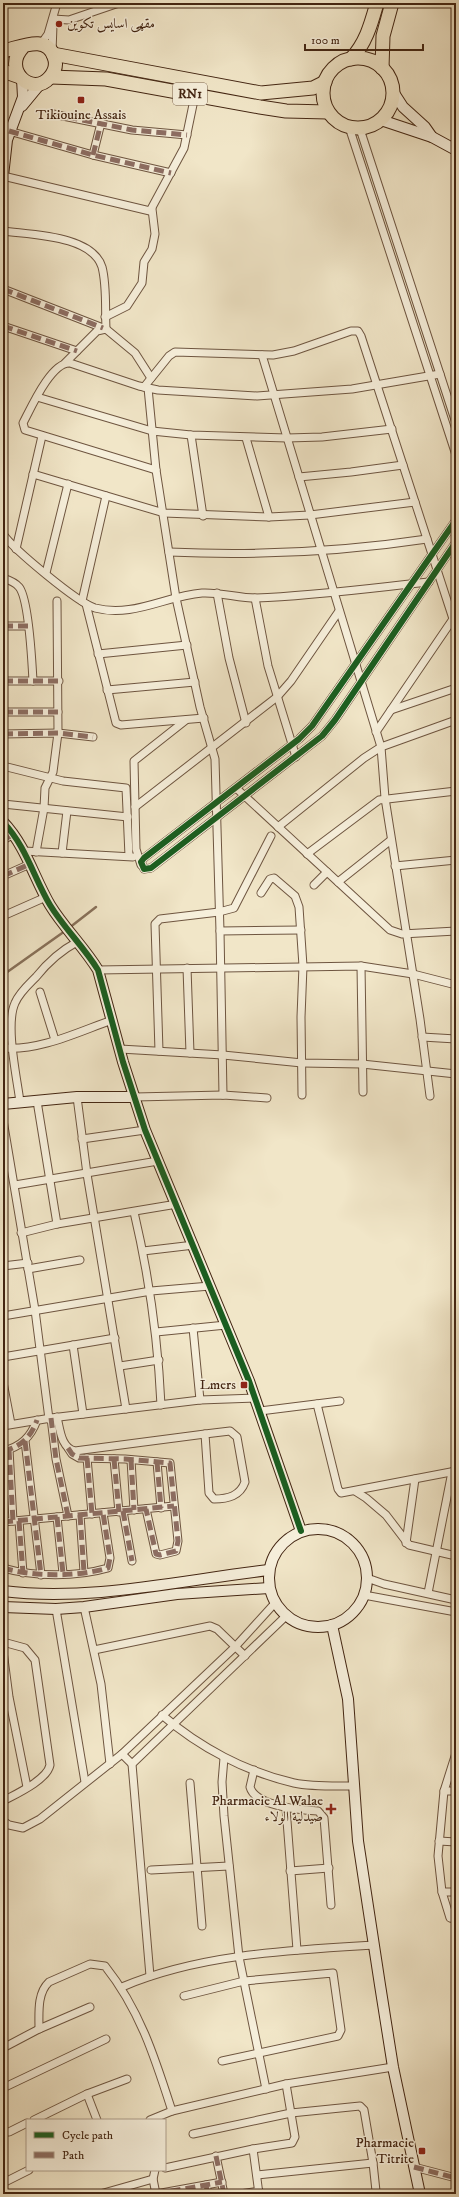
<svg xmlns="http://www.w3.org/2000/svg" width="459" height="2197" font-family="'IM FELL DW Pica',Amiri,serif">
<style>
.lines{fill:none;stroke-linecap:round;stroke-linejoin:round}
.stream{stroke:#88715a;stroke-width:2.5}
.street-casing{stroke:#6e5540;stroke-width:9}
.secondary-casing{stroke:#432512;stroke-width:12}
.highway-casing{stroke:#432512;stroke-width:15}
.street{stroke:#f6efdb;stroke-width:7}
.secondary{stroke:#f6efdb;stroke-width:10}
.highway{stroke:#f1e6c8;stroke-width:13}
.quiet{stroke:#8d6e63;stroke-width:5;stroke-dasharray:10 5;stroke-linecap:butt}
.cycleway-casing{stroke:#f6efdb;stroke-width:8}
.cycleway{stroke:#1b5e20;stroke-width:6}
.poi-dot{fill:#8f2418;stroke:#f6efdb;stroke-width:1.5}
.labels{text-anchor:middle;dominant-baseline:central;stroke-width:3;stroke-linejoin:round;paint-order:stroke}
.shield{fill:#f6efdb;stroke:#79624e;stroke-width:1}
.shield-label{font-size:13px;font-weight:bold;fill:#432512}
.poi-label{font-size:14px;fill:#432512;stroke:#f6efdb;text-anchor:end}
</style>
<rect width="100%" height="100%" fill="#f1e6c8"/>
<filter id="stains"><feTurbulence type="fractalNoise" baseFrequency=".005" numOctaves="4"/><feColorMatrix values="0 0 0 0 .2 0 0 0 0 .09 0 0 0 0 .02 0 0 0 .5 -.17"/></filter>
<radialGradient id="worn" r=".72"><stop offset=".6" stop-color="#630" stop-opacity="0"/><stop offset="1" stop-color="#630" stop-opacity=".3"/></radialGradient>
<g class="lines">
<!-- stream -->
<g class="stream">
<polyline points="69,928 96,907"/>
<polyline points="3,975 65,931"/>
</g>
<!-- street casing -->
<g class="street-casing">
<g id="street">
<polyline points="53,19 69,20 119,3"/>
<polyline points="41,44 48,34 57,3"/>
<polyline points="52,52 53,25"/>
<polyline points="53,114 132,130 187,135"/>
<polyline points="349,127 456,455"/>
<polyline points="360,129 456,423"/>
<polyline points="9,131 93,155 171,173"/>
<polyline points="93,155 101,123"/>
<polyline points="3,176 150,211 184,148 195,95"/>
<path d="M3,231C31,235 92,235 102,267C107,286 105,309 106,329"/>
<polyline points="3,289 103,328"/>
<polyline points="105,317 127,306 142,283 144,262 152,249 155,234 152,209"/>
<polyline points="3,326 77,351"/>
<polyline points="262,355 381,747 385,798 420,1019 430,1096"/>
<polyline points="65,363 97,331 106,329 135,353 151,378"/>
<polyline points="144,387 169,356 175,352 273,355 294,351 351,331 358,331 361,336 456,628"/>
<polyline points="148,388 156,470 176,598 200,707 215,759 220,931"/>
<polyline points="37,397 152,431 191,435 287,438 322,437 392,429"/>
<polyline points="191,435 203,516"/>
<polyline points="246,438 269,517"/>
<path d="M156,470L25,430L23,423C31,408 51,362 70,363L139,386L158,390L257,396L352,389L440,374"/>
<polyline points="33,474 164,513 269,517 310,515 415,502"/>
<polyline points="299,477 351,472 403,465"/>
<polyline points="456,520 312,726 299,739 144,858 141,862 144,869 151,868 322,736 335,720 456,542"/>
<path d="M3,534C13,549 78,603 95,608C133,618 165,596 202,593C220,592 238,598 256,598C314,596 372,588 429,582"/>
<polyline points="16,549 42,436"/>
<path d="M169,552C256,556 341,552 427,539"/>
<polyline points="46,573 68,484"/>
<path d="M3,578C9,580 15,582 19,587C29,599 32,663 33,681"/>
<polyline points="217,593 229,658 246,723"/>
<polyline points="255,598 268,666 296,757"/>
<polyline points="82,601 106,496"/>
<polyline points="86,604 116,723 121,725 204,718"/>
<polyline points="3,626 28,626"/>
<polyline points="98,654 187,645"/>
<polyline points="3,681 59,681"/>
<polyline points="107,690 195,682"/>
<polyline points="391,710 456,688"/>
<polyline points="3,712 58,712"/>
<polyline points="376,732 453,619"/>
<polyline points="3,734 58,733 93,737"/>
<polyline points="3,766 63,781 126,788 129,856"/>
<polyline points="236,788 390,930 402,934 456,931"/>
<polyline points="3,804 128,817"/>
<polyline points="135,807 277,697 291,681 339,611"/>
<polyline points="278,827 364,758 381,747 456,720"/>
<polyline points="3,840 14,834"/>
<polyline points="24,851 133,857"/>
<polyline points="36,852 44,808 45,788 53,772 58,733 57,601"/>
<polyline points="62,853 67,811"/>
<polyline points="307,854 379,800 456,791"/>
<polyline points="141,865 136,849 134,761 186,720"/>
<polyline points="395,866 456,860"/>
<polyline points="3,876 30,864"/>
<polyline points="338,882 391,840"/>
<polyline points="314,885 327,872"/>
<polyline points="261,893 270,879 274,878 295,896 299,907 303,966 301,1017 302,1095"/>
<polyline points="3,916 46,897"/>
<polyline points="361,966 363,1092"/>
<polyline points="187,968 190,1053"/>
<polyline points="98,970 361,966 413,974 456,985"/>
<polyline points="40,992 55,1040"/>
<polyline points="422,1037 456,1039"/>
<path d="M3,1048C40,1051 78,1032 112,1020"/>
<polyline points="120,1049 223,1055 302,1063 362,1064 456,1074"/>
<polyline points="159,1051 155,924 160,919 219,912 234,908 271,836"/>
<polyline points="223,1095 220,931 301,930"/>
<polyline points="77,1097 87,1174 126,1409"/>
<polyline points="135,1097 223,1095 267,1098"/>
<polyline points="37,1101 57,1224"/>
<path d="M20,1102C17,1078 5,1025 15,1003C19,993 28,985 36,977C48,962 60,951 77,942"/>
<polyline points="3,1120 35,1310 49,1419"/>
<polyline points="82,1139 145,1130"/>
<polyline points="15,1185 158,1161"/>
<path d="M134,1212C149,1276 158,1339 161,1405"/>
<polyline points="21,1233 57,1224 177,1204"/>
<polyline points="143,1251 194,1245"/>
<polyline points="3,1266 28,1263"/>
<polyline points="28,1269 80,1260"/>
<polyline points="3,1316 151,1291 210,1286"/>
<polyline points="193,1328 200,1400"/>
<polyline points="156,1332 226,1325"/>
<polyline points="73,1345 83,1414"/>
<polyline points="3,1357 115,1338"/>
<polyline points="120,1366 159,1360"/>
<polyline points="3,1382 11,1424"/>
<polyline points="317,1404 338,1489 341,1493 456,1471"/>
<polyline points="260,1411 340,1401"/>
<path d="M57,1417C60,1429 61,1448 75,1451L205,1434"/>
<polyline points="51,1418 56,1459 68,1516"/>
<polyline points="3,1426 51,1418 200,1400 256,1398"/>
<path d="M230,1431L237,1437L245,1482C240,1496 228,1499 214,1499L209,1493L205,1434Z"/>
<polyline points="25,1441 41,1575"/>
<polyline points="68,1448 72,1454 79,1458 125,1459 170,1463 178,1541 176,1551 160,1555 156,1554 146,1509"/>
<polyline points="9,1450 13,1521"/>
<path d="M3,1451C21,1447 31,1437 37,1420"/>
<polyline points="87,1458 92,1514"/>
<polyline points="114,1459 119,1512"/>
<polyline points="131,1460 134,1510"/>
<polyline points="157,1462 161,1508"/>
<polyline points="355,1491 366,1498 386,1515 409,1545 456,1556"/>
<polyline points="123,1511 132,1561"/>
<polyline points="80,1515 84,1572"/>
<polyline points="57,1517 63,1573"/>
<polyline points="19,1521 23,1573"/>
<polyline points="3,1522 174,1506"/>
<polyline points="406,1543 415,1479"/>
<polyline points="3,1553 4,1569"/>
<path d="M3,1568C34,1577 77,1577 108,1568L110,1558L103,1513"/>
<polyline points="367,1578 384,1584 456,1600"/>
<polyline points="428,1593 452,1472"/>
<polyline points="364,1595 456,1612"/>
<polyline points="84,1607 101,1684 110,1764"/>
<polyline points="56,1609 85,1782"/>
<path d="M3,1642L25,1648L35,1660L50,1765C47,1780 16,1794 3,1801"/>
<polyline points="94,1650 210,1626 217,1629 245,1656"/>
<polyline points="3,1651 9,1697 27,1787"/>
<path d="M162,1715C199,1747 246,1772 294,1783C313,1787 335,1786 355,1786"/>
<polyline points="456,1753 444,1791 438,1856 442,1892 450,1918 456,1919"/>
<polyline points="122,1754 235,1647 275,1603"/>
<polyline points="224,1758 222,1782 224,1816 239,1957 266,2089"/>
<path d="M254,1770L250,1787C255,1806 301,1810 318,1811L324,1818L331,1905"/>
<polyline points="190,1783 202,1926"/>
<polyline points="444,1791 456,1791"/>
<polyline points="286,1808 297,1950"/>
<polyline points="3,1821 9,1825 23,1828 40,1819 122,1754 132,1764"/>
<polyline points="439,1841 456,1842"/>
<polyline points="151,1870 229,1866"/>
<polyline points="290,1871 329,1868"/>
<polyline points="442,1892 456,1892"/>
<polyline points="150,1976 132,1764 286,1616"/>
<path d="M122,1987C199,1954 291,1950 374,1945"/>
<polyline points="184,1996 244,1981 333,1973 341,2030 338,2036 222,2061"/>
<path d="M39,2029C39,2013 37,1993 49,1982L90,1964L105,1966C140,2010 155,2058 172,2111L150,2120"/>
<polyline points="3,2048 39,2029 90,2007"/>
<polyline points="3,2088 106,2039"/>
<polyline points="87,2094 97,2120"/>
<polyline points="172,2111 286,2084 393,2067"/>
<polyline points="34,2120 87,2094 127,2079"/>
<polyline points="3,2132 9,2132 27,2123"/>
<polyline points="193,2134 291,2113 360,2106 364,2110 373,2163 376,2191"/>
<polyline points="253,2149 259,2194"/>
<polyline points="216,2156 224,2194"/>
<polyline points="414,2167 456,2178"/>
<polyline points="165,2168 253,2149 292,2143 295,2137 286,2084"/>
<polyline points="155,2170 153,2179 156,2194 222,2182"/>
<polyline points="257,2175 373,2163"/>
<polyline points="3,2183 29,2170"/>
<polyline points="206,2185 208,2194"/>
<polyline points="100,2194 153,2179"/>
<polyline points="240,2194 259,2191"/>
</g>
</g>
<!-- secondary casing -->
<g class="secondary-casing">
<g id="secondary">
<polyline points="392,90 403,107 425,127 432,137"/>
<polyline points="22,106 41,83"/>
<polyline points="381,120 432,137 456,150"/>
<polyline points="3,176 7,140 23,97 22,79"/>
<path d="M3,822C26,846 34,878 50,905C64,928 84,947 98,970L123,1062L145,1130L249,1381L301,1531"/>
<polyline points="3,1104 77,1097 135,1097"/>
<circle cx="318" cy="1578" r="49"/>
<path d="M3,1591C90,1602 182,1580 269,1570"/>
<polyline points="3,1607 56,1609 84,1607 177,1594 269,1588"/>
<polyline points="332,1625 348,1699 358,1841 380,1985 393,2067 420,2194"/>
</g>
</g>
<!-- highway casing -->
<g class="highway-casing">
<g id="highway">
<path d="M3,51C19,48 47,33 54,57C57,64 55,71 50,77C33,98 1,70 23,47"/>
<polyline points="53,54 261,93 313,88 325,82"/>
<circle cx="358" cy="93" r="35"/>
<path d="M351,59C366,43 371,24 377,3"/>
<polyline points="382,68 383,36 392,3"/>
<polyline points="3,71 20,77"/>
<polyline points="51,77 106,79 260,107 286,111 328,112"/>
</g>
</g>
<!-- street -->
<use href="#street" class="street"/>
<!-- secondary -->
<use href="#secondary" class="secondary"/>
<!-- highway -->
<use href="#highway" class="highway"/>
<!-- quiet -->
<g class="quiet">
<polyline points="53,114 132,130 187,135"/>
<polyline points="9,131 93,155 171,173"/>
<polyline points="93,155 101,123"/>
<polyline points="3,289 103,328"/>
<polyline points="3,326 77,351"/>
<polyline points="3,626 28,626"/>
<polyline points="3,681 59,681"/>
<polyline points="3,712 58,712"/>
<polyline points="3,734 58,733 93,737"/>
<polyline points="3,840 14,834"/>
<polyline points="3,876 30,864"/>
<polyline points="51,1418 56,1459 68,1516"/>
<polyline points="25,1441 41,1575"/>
<polyline points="68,1448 72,1454 79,1458 125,1459 170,1463 178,1541 176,1551 160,1555 156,1554 146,1509"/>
<polyline points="9,1450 13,1521"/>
<path d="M3,1451C21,1447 31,1437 37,1420"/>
<polyline points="87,1458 92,1514"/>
<polyline points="114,1459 119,1512"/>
<polyline points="131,1460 134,1510"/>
<polyline points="157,1462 161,1508"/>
<polyline points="123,1511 132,1561"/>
<polyline points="80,1515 84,1572"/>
<polyline points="57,1517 63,1573"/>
<polyline points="19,1521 23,1573"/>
<polyline points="3,1522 174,1506"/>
<polyline points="3,1553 4,1569"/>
<path d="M3,1568C34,1577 77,1577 108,1568L110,1558L103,1513"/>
<polyline points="216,2156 224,2194"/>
<polyline points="414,2167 456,2178"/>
<polyline points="206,2185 208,2194"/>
<polyline points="156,2194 222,2182"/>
</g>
<!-- cycleway casing -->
<g class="cycleway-casing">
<g id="cycleway">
<polyline points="456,520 312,726 299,739 144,858 141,862 144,869 151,868 322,736 335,720 456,542"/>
<path d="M3,822C26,846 34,878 50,905C64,928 84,947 98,970L123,1062L145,1130L249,1381L301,1531"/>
</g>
</g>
<!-- cycleway -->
<use href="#cycleway" class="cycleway"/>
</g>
<!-- markers -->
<g class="poi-dot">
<circle cx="59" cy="24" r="4"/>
<rect x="77" y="96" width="8" height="8" rx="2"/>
<rect x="240" y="1381" width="8" height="8" rx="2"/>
<path d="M329 1803h4v4h4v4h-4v4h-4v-4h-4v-4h4z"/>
<rect x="418" y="2147" width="8" height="8" rx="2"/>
</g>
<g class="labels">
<!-- shield labels -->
<rect class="shield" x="173" y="83" width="34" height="22" rx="3"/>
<g class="shield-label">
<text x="190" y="94">RN1</text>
</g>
<!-- poi labels -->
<g class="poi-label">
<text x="67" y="24" text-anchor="start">مقهى اسايس تكوين</text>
<text x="81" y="115" text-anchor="middle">Tikiouine Assais</text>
<text x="236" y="1385">Lmers</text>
<text x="323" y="1801">Pharmacie Al Walae<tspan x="323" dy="16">صيدلية الولاء</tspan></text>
<text x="414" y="2143">Pharmacie<tspan x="414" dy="16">Titrite</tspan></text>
</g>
</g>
<!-- margin -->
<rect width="459" height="2197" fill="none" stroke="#f1e6c8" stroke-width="16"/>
<rect x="4" y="4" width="451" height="2189" fill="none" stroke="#432512" stroke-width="2"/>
<rect x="8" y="8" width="443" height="2181" fill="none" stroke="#432512"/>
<!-- legend -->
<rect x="26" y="2119" width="140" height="52" fill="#f6efdb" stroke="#ae9e8b"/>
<rect x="34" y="2132" width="20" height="6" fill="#1b5e20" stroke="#ae9e8b"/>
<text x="62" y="2139" font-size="12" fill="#432512">Cycle path</text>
<rect x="34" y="2152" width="20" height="6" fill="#8d6e63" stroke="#ae9e8b"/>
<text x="62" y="2159" font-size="12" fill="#432512">Path</text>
<!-- scale -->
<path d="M305 44v6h118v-6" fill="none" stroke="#432512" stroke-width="2"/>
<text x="311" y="44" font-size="12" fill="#432512" stroke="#f6efdb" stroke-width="3" paint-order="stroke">100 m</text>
<rect width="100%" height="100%" filter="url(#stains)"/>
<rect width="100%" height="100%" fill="url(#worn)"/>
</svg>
